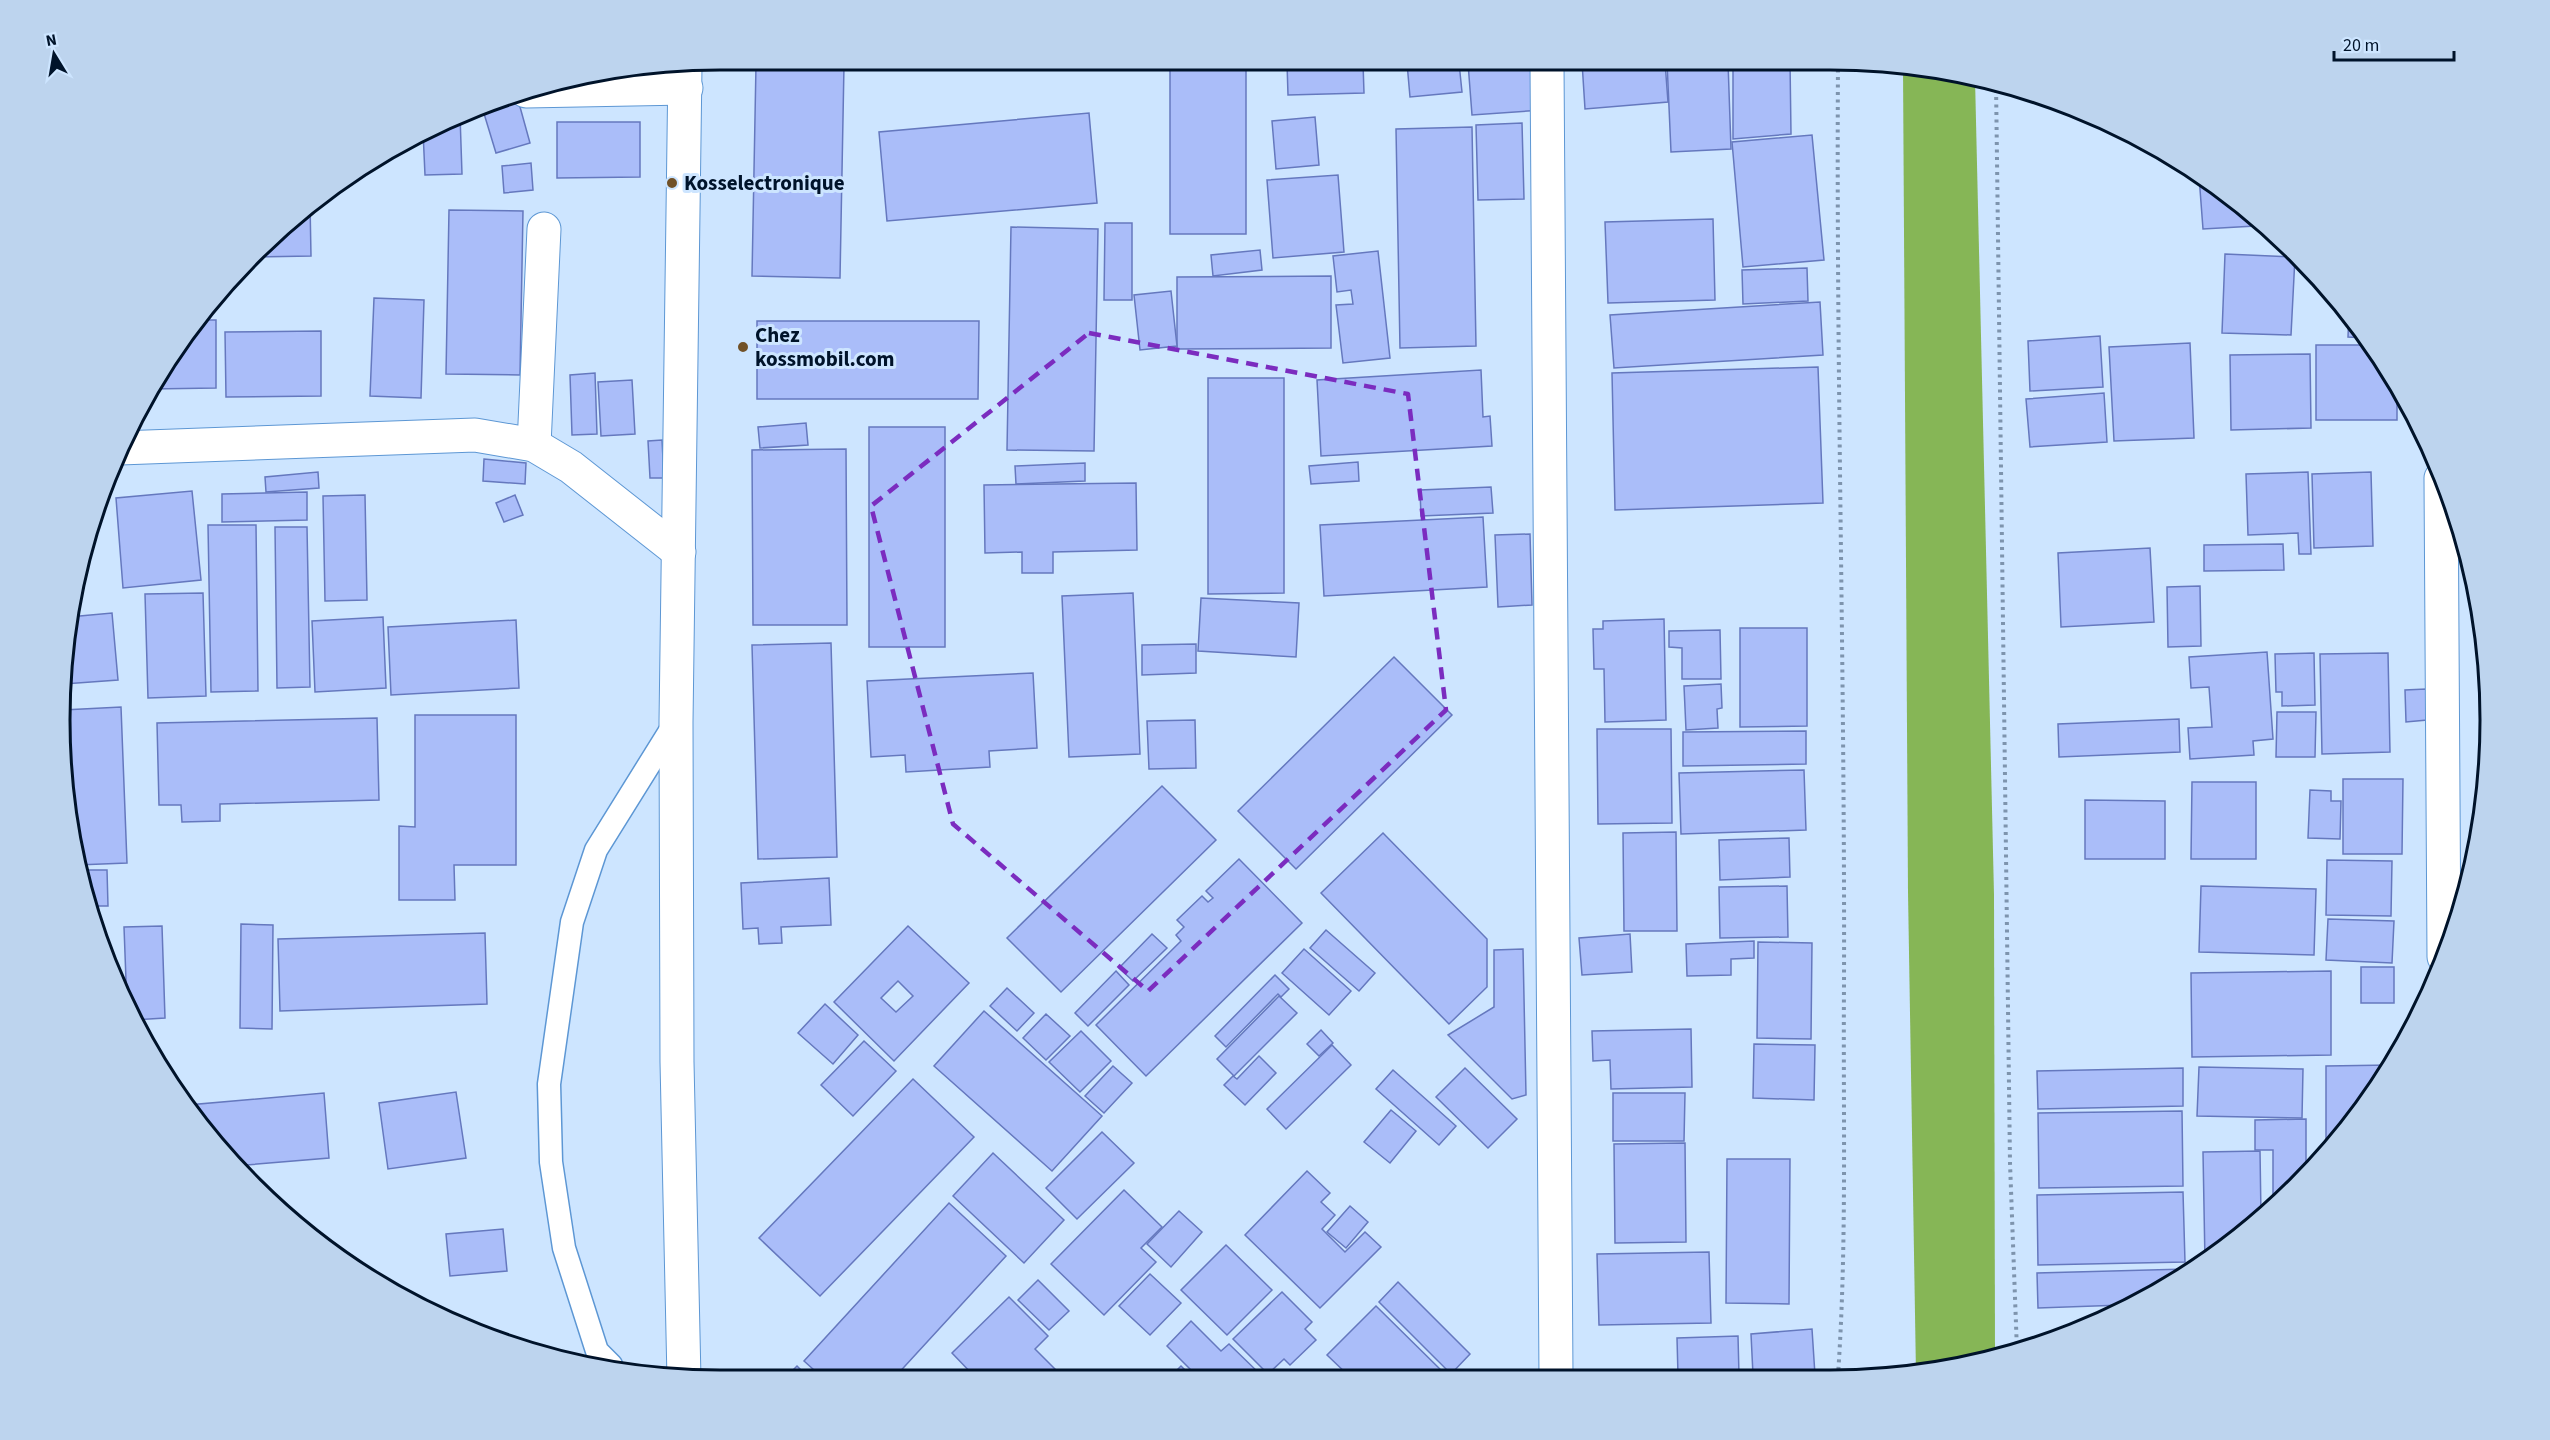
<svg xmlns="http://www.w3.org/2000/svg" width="2550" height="1440" font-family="'Source Sans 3',sans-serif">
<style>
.water{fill:#86b656}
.building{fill:#aabdf9;stroke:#6578be;stroke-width:1.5;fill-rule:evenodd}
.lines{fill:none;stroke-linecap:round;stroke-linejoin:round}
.lane-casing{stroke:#5d97d4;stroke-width:25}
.street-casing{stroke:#5d97d4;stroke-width:35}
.path{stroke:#7e94ad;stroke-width:4;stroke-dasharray:3 4.5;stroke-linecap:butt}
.lane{stroke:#fff;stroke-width:22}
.street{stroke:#fff;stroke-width:33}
.marked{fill:none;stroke:#7b2cbf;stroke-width:4.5;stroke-dasharray:12 8;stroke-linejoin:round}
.poi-dot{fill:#715127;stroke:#cde5ff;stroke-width:2}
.labels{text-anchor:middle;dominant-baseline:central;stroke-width:6;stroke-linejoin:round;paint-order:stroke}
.poi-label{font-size:21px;font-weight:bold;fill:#00132a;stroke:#cde5ff;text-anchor:start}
.rim{fill:none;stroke:#00132a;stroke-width:3}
</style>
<rect width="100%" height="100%" fill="#cde5ff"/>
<!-- water -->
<polygon class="water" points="1903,66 1975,78 1994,895 1995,1356 1916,1374 1908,892"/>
<!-- building -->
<g class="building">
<polygon points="1582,62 1665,62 1668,102 1585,109"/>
<polygon points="1667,62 1728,62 1731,149 1671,152"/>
<polygon points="1733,62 1790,62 1791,134 1733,139"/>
<polygon points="1287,63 1363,63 1364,93 1288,95"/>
<polygon points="1407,63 1459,63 1462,92 1410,97"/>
<polygon points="1468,63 1538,63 1542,110 1472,115"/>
<rect x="1170" y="64" width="76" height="170"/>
<polygon points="756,65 844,65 840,278 752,276"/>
<polygon points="517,96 530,143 496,153 482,107"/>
<polygon points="1089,113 1097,203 887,221 879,132"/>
<polygon points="460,115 462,174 425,175 423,131"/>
<polygon points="1315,117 1319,165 1276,169 1272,121"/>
<polygon points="557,122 640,122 640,177 557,178"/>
<polygon points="1522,123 1524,199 1478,200 1476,125"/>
<polygon points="1472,127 1476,346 1400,348 1396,129"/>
<polygon points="1812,135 1824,260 1743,267 1732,142"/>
<polygon points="531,163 533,190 504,193 502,166"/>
<polygon points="1338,175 1344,252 1273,258 1267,180"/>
<polygon points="2199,176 2255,216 2255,226 2203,229"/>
<polygon points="310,203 311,256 251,257 253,254"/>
<polygon points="449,210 523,211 520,375 446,374"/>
<polygon points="1713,219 1715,300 1608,303 1605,222"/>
<polygon points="2262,221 2272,231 2262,231"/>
<polygon points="1105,223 1132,223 1132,300 1104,300"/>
<polygon points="1011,227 1098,229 1094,451 1007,450"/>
<polygon points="1260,250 1262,270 1213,276 1211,255"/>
<polygon points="1378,251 1390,358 1343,363 1336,305 1353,304 1351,290 1337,292 1333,256"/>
<polygon points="2225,254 2295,257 2291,335 2222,333"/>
<polygon points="1807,268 1808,301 1743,304 1742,270"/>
<polygon points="1331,276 1331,348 1177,349 1177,277"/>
<polygon points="1171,291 1177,346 1140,350 1134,295"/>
<polygon points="374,298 424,300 421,398 370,396"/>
<polygon points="1820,302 1823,355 1614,368 1610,315"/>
<polygon points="2349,313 2354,318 2366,338 2348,337"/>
<polygon points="198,320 216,320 216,388 151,389 171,353"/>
<polygon points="757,321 979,321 978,399 757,399"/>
<polygon points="321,331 321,396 226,397 225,332"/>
<polygon points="2100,336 2103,387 2030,391 2028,341"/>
<polygon points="2190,343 2194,438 2114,441 2109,347"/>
<polygon points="2316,345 2370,345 2397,387 2397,420 2316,420"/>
<polygon points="2310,354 2311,428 2231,430 2230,355"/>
<polygon points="1818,367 1823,503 1615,510 1612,373"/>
<polygon points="1481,370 1483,417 1490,416 1492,446 1321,456 1317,380"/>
<polygon points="595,373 597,434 572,435 570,375"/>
<polygon points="1208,378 1284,378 1284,593 1208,594"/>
<polygon points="632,380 635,434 601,436 598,382"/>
<polygon points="2104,393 2107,442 2030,447 2026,399"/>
<polygon points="806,423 808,445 760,448 758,427"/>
<rect x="869" y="427" width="76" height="220"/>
<polygon points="662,440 664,478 650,478 648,441"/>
<polygon points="846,449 847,625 753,625 752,450"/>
<polygon points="484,459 526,463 525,484 483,481"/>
<polygon points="1358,462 1359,481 1311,484 1309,466"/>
<polygon points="1085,463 1085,481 1016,484 1015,466"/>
<polygon points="318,472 319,488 266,492 265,477"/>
<polygon points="2308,472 2311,554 2299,554 2298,533 2248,535 2246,474"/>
<polygon points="2371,472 2373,546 2314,548 2312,474"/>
<polygon points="1136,483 1137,550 1053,552 1053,573 1022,573 1022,552 985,553 984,485"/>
<polygon points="1491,487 1493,513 1421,516 1420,490"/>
<polygon points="192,491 201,580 123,588 116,498"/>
<polygon points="307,492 307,520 222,522 222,494"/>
<polygon points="365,495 367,600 325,601 323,496"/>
<polygon points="515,495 523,515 504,522 496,503"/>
<polygon points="1483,517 1487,587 1324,596 1320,525"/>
<polygon points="208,525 256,525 258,691 211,692"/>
<polygon points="275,527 307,527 310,687 277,688"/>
<polygon points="1530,534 1532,605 1498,607 1495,535"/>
<polygon points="2283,544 2284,570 2204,571 2204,545"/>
<polygon points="2150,548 2154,622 2061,627 2058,553"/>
<polygon points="2200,586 2201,646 2168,647 2167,587"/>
<polygon points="203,593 206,696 148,698 145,594"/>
<polygon points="1133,593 1140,754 1069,757 1062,596"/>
<polygon points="1201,598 1299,603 1296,657 1198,651"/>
<polygon points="112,613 118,680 64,684 66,634 69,617"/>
<polygon points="383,617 386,688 315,692 312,621"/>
<polygon points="1664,619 1666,720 1605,722 1604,669 1594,669 1593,629 1603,629 1603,621"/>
<polygon points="516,620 519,688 391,695 388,627"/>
<polygon points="1740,628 1807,628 1807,726 1740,727"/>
<polygon points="1720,630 1721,679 1682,679 1682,648 1669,647 1669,631"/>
<polygon points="831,643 837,857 758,859 752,645"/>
<polygon points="1196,644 1196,673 1142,675 1142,645"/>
<polygon points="2267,652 2273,739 2253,741 2254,755 2190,759 2188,728 2212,727 2209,687 2191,688 2189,657"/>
<polygon points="2314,653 2315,705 2282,706 2282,692 2276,692 2275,654"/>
<polygon points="2388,653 2390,752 2322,754 2320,654"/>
<polygon points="1394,657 1452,715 1296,869 1238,811"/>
<polygon points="1033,673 1037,748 989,751 990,767 906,772 905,755 871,757 867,681"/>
<polygon points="1721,684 1722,708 1717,709 1718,728 1686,730 1684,686"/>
<polygon points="2426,689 2427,720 2406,722 2405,690"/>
<polygon points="121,707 127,863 77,865 73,849 61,763 63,710"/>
<polygon points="2277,712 2316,712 2315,757 2276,757"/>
<polygon points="415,715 516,715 516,865 454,865 455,900 399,900 399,826 415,827"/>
<polygon points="377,718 379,800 220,804 220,821 182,822 181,805 159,805 157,723"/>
<polygon points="2179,719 2180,752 2059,757 2058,724"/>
<polygon points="1195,720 1196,768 1149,769 1147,721"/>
<polygon points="1597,729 1671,729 1672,823 1598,824"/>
<polygon points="1806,731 1806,764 1683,766 1683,732"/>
<polygon points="1804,770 1806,830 1681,834 1679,773"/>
<polygon points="2343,779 2403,779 2402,854 2343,854"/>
<polygon points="2192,782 2256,782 2256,859 2191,859"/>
<polygon points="1162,786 1216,840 1061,992 1007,938"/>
<polygon points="2310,790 2331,791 2331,801 2341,801 2340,839 2308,838"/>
<polygon points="2085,800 2165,801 2165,859 2085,859"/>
<polygon points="1676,832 1677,931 1624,931 1623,833"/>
<polygon points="1383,833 1487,939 1487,987 1449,1024 1321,893"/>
<polygon points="1789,838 1790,877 1720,880 1719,840"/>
<polygon points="1239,859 1302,923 1146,1076 1096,1025 1181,941 1176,935 1184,927 1177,920 1202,896 1208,902 1213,898 1206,891"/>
<polygon points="2327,860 2392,861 2391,916 2326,915"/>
<polygon points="79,870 107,870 108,906 90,906"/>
<polygon points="829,878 831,925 781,927 782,943 759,944 758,928 743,929 741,883"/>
<polygon points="1787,886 1788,937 1720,938 1719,887"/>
<polygon points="2201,886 2316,889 2314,955 2199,952"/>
<polygon points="2328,919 2394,921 2392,963 2326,960"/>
<polygon points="241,924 273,925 272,1029 240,1028"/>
<polygon points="162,926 165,1018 133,1020 127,1007 124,927"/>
<path d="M908,926L969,983L894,1061L834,1002ZM898,981L913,996L896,1012L881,998Z"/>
<polygon points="1326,930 1375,973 1359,991 1310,948"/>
<polygon points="485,933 487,1004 280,1011 278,939"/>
<polygon points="1152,934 1167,948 1133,981 1119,968"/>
<polygon points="1630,934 1632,972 1582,975 1579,938"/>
<polygon points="1754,941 1754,958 1731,959 1731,975 1687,976 1686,944"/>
<polygon points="1758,942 1812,943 1811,1039 1757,1038"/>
<polygon points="1304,949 1351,991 1329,1015 1282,973"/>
<polygon points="1523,949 1526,1095 1512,1099 1448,1035 1494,1007 1494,950"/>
<rect x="2361" y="967" width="33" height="36"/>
<polygon points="1116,971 1129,985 1088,1026 1075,1013"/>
<polygon points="2331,971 2331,1055 2192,1057 2191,973"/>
<polygon points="1275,975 1289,989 1281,997 1278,994 1226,1047 1215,1036"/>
<polygon points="1007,988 1034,1013 1017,1031 990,1006"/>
<polygon points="1279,996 1297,1013 1234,1076 1217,1059"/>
<polygon points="825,1004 858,1035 833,1064 798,1033"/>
<polygon points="984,1011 1102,1116 1052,1171 934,1066"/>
<polygon points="1046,1014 1070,1036 1046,1060 1023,1038"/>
<polygon points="1691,1029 1692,1087 1611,1089 1610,1060 1593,1061 1592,1031"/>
<polygon points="1321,1030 1333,1043 1319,1056 1307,1044"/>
<polygon points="1081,1031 1111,1061 1080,1092 1049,1062"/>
<polygon points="864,1041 896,1071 853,1116 821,1085"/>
<polygon points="1754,1044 1815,1045 1814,1100 1753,1098"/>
<polygon points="1332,1045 1351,1065 1286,1129 1267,1109"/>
<polygon points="1259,1056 1276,1073 1245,1105 1224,1085 1233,1076 1237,1079"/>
<polygon points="2390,1065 2326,1148 2326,1066"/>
<polygon points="1113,1066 1132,1083 1104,1113 1085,1096"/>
<polygon points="2199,1067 2303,1069 2302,1118 2197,1116"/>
<polygon points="1465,1068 1517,1119 1488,1148 1436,1097"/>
<polygon points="2183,1068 2183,1106 2038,1109 2037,1071"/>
<polygon points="1393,1070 1456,1126 1439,1145 1376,1089"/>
<polygon points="913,1079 974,1137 820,1296 759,1238"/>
<polygon points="456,1092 466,1158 388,1169 379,1103"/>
<polygon points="324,1093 329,1158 234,1166 188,1105"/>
<polygon points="1613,1093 1685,1093 1684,1141 1613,1141"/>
<polygon points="1391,1110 1416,1131 1390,1163 1364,1142"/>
<polygon points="2182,1111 2183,1186 2039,1188 2038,1113"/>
<polygon points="2306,1119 2306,1174 2297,1186 2273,1206 2273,1150 2255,1150 2255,1120"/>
<polygon points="1102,1132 1134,1163 1077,1219 1046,1188"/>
<polygon points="1685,1143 1686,1242 1615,1243 1614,1144"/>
<polygon points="2260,1151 2261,1216 2205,1262 2203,1152"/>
<polygon points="993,1153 1064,1220 1024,1263 953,1196"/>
<polygon points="1727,1159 1790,1159 1789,1304 1726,1303"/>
<polygon points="1307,1171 1330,1193 1321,1202 1335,1215 1322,1229 1345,1252 1365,1232 1381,1247 1320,1308 1245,1235"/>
<polygon points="1124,1190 1162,1227 1141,1248 1156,1262 1104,1315 1051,1264"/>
<polygon points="2183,1192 2185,1262 2038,1265 2037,1195"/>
<polygon points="949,1203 1006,1256 894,1378 823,1378 804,1361"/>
<polygon points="1350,1206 1368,1222 1346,1248 1327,1232"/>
<polygon points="1179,1211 1202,1232 1171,1267 1147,1244"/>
<polygon points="503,1229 507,1271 450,1276 446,1234"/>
<polygon points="1226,1245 1272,1290 1227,1335 1181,1290"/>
<polygon points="1709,1252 1711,1323 1599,1325 1597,1254"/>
<polygon points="2186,1269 2186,1274 2123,1305 2038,1308 2037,1273"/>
<polygon points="1150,1274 1181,1303 1150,1335 1119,1306"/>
<polygon points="1038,1280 1069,1311 1049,1330 1018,1300"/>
<polygon points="1398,1282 1470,1354 1451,1374 1379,1302"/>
<polygon points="1282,1292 1312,1322 1305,1329 1316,1340 1290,1365 1284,1359 1268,1374 1233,1339"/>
<polygon points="1009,1297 1048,1336 1035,1349 1063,1377 976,1378 952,1353"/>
<polygon points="1376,1306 1447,1376 1349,1376 1327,1355"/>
<polygon points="1191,1321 1221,1351 1229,1344 1260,1374 1258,1377 1198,1377 1167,1346"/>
<polygon points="1812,1329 1815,1375 1753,1375 1751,1334"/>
<polygon points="1738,1336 1739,1375 1678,1375 1677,1338"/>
<polygon points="797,1366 809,1378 785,1378"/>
<polygon points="1181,1366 1192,1377 1170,1377"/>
</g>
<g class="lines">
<!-- lane casing -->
<g class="lane-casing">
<polyline id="lane" points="611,1365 597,1351 564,1248 551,1162 549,1084 572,922 596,850 675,723"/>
</g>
<!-- street casing -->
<g class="street-casing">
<g id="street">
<polyline points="1547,63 1556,1376"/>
<polyline points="526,91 686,88"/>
<polyline points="534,445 544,229"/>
<polyline points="120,448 475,435 534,445 571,467 679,552"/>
<polyline points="2441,478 2444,957"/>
<polyline points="684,1379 677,1062 676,722 685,66"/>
</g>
</g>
<!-- path -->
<g class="path">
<path d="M1838,62C1836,370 1845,677 1844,985C1843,1115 1847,1245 1838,1375"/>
<polyline points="1996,82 2010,1163 2017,1351"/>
</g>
<!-- lane -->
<use href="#lane" class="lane"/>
<!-- street -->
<use href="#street" class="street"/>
</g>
<!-- marked area -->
<path class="marked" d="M1089,333L1408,394L1446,710L1148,991L953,824L871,506Z"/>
<!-- markers -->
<g class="poi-dot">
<circle cx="672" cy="183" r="6"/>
<circle cx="743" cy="347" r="6"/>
</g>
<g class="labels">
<!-- poi labels -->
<g class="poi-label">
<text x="684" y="183">Kosselectronique</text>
<text x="755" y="335">Chez<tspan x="755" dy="24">kossmobil.com</tspan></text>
</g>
</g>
<!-- crop -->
<path d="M0 0H2550V1440H0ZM720 70H1830A650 650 0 0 1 2480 720V720A650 650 0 0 1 1830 1370H720A650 650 0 0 1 70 720V720A650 650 0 0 1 720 70Z" fill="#bdd4ee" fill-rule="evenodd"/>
<path class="rim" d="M720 70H1830A650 650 0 0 1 2480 720V720A650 650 0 0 1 1830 1370H720A650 650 0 0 1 70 720V720A650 650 0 0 1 720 70Z"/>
<!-- north arrow -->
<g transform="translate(54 54) rotate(349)" stroke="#cde5ff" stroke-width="4.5" paint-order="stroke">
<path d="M0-4.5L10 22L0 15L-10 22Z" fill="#00132a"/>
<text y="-9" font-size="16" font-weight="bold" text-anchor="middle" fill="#00132a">N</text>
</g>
<!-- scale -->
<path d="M2334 51v9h120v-9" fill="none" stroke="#00132a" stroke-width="3"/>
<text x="2343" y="51" font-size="18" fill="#00132a" stroke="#cde5ff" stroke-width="4.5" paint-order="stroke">20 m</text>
</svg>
